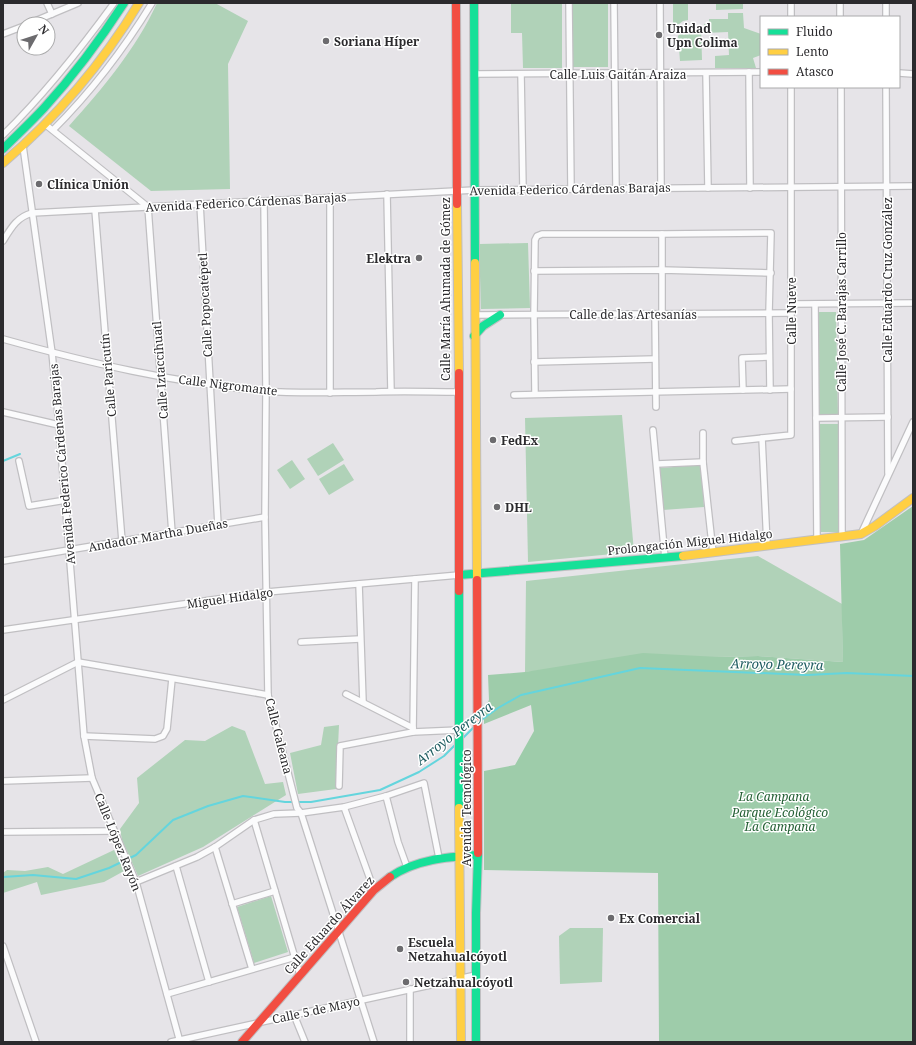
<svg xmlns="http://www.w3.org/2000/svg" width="916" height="1045" font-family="'Noto Serif',serif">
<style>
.green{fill:#b0d2b8}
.forest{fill:#9eccaa}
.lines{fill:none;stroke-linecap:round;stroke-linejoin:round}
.stream{stroke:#64d5dd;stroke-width:2}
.street-casing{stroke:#c0bfc2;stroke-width:8}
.fast-casing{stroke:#c0bfc2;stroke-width:10}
.slow-casing{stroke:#c0bfc2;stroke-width:10}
.jam-casing{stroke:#c0bfc2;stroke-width:10}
.street{stroke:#fbfbfc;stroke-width:5.5}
.fast{stroke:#16e098;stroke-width:8}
.slow{stroke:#ffcf43;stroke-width:8}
.jam{stroke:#f24e42;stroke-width:8}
.poi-dot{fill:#6c6b6e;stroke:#fff;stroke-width:1.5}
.labels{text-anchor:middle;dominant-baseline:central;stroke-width:3;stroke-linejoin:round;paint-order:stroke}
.poi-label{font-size:12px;font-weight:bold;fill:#2b2a2d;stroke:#fff;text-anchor:start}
.street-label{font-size:12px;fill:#2b2a2d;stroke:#fff}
.park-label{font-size:12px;font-style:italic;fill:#256035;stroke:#fff}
.water-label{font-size:13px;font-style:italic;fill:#1e5c60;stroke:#fff}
</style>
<rect width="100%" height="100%" fill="#e6e4e8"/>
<!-- green -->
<g class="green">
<path d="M157,3H215L248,21L228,64L230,189L151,191L69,126C103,88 136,49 157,3Z"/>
<polygon points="511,3 562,3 562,68 523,68 522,33 511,33"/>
<rect x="573" y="3" width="35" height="64"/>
<polygon points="673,3 688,3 688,20 683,21 675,27 673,25"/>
<polygon points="716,3 743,3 743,9 716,10"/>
<polygon points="728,13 743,13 744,28 761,34 761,55 753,58 756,68 715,68 715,56 729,55 728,32 705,33 704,24 709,23 709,19 728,19"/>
<polygon points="701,26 702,60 680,61 678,36 686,27"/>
<polygon points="528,243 530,308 481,309 479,244"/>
<polygon points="817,312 836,312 838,414 819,414"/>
<polygon points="622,415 634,552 528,562 525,418"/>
<rect x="820" y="424" width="19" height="108"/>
<polygon points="333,443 344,460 318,476 307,459"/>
<polygon points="292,460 305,479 290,489 277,470"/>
<polygon points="344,464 354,480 329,495 319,479"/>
<polygon points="701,465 704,507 663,510 660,468"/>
<polygon points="758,556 842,604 843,662 758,656 719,657 525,672 526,581"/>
<polygon points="339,725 336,789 298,794 290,753 321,745 324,727"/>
<polygon points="232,726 245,731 265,784 283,782 286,795 203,847 138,876 122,840 120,829 139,803 137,778 185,740 205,741"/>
<polygon points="114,850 124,871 104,882 41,895 37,882 3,893 3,873 7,870 25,871 48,867 63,874"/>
<polygon points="271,896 288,952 254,963 237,907"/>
<polygon points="570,928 603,928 602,982 560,984 559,936"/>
</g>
<!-- forest -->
<polygon class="forest" points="913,506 913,1042 659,1042 658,873 484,870 484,771 515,765 534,731 531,705 484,724 484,708 489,700 488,675 525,672 643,653 719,657 758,656 843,662 840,544 864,540"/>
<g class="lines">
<!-- stream -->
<g class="stream">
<polyline points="3,461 20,454"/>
<polyline points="480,721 498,708 521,695 640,668 807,675 847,673 913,676"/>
<polyline points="462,739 474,727"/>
<polyline points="3,877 33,875 76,879 109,868 136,855 173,820 208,806 243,796 285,802 311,802 380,790 419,772 444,756 455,745"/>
</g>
<!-- street casing -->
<g class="street-casing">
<g id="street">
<polyline points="47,3 52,14"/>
<polyline points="569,3 571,189"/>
<polyline points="614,3 616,189"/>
<polyline points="660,3 661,188"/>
<polyline points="791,3 791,17"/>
<polyline points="840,3 840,17"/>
<polyline points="886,3 886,17"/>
<polyline points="28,24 78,3"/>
<polyline points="3,34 24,26"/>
<polyline points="749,72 750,188"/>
<polyline points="706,73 708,188"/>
<polyline points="899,73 913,74"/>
<polyline points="474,74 761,72"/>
<polyline points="521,74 523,189"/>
<polyline points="841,87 842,537"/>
<polyline points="886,87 888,473"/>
<polyline points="46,125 148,207 172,533"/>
<path d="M53,130C91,92 124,49 152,3"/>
<path d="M3,135C45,94 79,51 114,3"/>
<polyline points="23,146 52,353 59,425 84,736 92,778 136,882 180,1042"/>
<polyline points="387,194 391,391"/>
<polyline points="330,197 330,393"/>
<polyline points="264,201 266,391 265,517 268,695 297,808 301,813 374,1042"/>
<polyline points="200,204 218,525"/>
<polyline points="95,210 122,541"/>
<polyline points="662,234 662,314"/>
<path d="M3,241C11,228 17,217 32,213L475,190L913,186"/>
<polyline points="534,271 662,270 771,273"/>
<polyline points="791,304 913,303"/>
<polyline points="815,304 817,540"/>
<polyline points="655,314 656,407"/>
<polyline points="475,315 791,313"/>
<path d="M3,339C89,363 175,383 264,391C301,394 339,392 376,392C403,391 431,392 458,392"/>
<polyline points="534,362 655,359"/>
<polyline points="743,390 742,358 769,357"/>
<polyline points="535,394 534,315 535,240 537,236 542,234 662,234 771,233 769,313 770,390"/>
<polyline points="514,395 791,389"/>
<polyline points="3,412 59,425"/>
<polyline points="816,418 888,417"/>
<polyline points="653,430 665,558"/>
<polyline points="703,433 703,462 713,553"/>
<polyline points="762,438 767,545"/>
<polyline points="735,441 791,435 791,87"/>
<polyline points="19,461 29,506 66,500"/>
<polyline points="657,464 703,462"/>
<polyline points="861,534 913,422"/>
<polyline points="3,561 265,517"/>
<polyline points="359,584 363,702"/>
<polyline points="3,630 267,592 459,575"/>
<polyline points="301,642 360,639"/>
<polyline points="78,662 268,695"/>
<polyline points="346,694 413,728"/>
<polyline points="3,700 78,662"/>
<polyline points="413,732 415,579"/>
<polyline points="84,736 155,739 163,736 167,729 172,679"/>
<polyline points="3,781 92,778"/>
<polyline points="339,786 340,746 413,732 459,730"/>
<polyline points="386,796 398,842 407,867"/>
<polyline points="344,807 374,890"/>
<polyline points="254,820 300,975"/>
<polyline points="3,832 114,831"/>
<polyline points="215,847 252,969"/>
<polyline points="176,866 209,982"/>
<polyline points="136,882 197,857 215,847 254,820 274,814 301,813 344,807 386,796 424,783 439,858"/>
<polyline points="232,904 275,891"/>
<polyline points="3,946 36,1042"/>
<polyline points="167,994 295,957"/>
<polyline points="294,1015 305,1042"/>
<polyline points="171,1042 476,975"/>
<polyline points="410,1042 410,989"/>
</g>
</g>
<!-- fast casing -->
<g class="fast-casing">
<g id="fast">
<polyline points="474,3 475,263"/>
<path d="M3,149C17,135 31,122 44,108C74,75 100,40 124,3"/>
<polyline points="474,336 483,326 500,315"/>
<polyline points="459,575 683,556"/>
<polyline points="459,591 459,808"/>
<path d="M390,877C416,859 448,857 478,855"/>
<polyline points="476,1042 476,913 478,853"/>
</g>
</g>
<!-- slow casing -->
<g class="slow-casing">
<g id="slow">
<path d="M3,163C57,117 102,64 139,3"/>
<polyline points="457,204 459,373"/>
<polyline points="475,263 477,580"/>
<polyline points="683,556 861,534 875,526 913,498"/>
<polyline points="459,808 461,1042"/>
</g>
</g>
<!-- jam casing -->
<g class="jam-casing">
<g id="jam">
<polyline points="456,3 457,204"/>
<polyline points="459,373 459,591"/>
<polyline points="477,580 478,853"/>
<polyline points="242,1042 374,890 390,877"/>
</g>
</g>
<!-- street -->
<use href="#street" class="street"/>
<!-- fast -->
<use href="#fast" class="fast"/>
<!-- slow -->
<use href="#slow" class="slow"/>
<!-- jam -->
<use href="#jam" class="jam"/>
</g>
<!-- markers -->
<g class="poi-dot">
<circle cx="659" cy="35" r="4"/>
<circle cx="326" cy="41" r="4"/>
<circle cx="39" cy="184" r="4"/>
<circle cx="419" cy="258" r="4"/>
<circle cx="493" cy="440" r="4"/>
<circle cx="497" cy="507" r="4"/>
<circle cx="611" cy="918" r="4"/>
<circle cx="400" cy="949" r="4"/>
<circle cx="406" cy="982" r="4"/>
</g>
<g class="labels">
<!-- poi labels -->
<g class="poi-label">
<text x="667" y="28">Unidad<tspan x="667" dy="14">Upn Colima</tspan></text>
<text x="334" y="41">Soriana Híper</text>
<text x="47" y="184">Clínica Unión</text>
<text x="411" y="258" text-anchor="end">Elektra</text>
<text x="501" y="440">FedEx</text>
<text x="505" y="507">DHL</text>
<text x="619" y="918">Ex Comercial</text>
<text x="408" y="942">Escuela<tspan x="408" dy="14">Netzahualcóyotl</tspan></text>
<text x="414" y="982">Netzahualcóyotl</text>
</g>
<!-- street labels -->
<g class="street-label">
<text x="618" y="74">Calle Luis Gaitán Araiza</text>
<text transform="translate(570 189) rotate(-1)">Avenida Federico Cárdenas Barajas</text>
<text transform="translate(246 202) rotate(-3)">Avenida Federico Cárdenas Barajas</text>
<text transform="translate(887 280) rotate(-90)">Calle Eduardo Cruz González</text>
<text transform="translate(445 289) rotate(-90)">Calle María Ahumada de Gómez</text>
<text transform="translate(205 305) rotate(-93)">Calle Popocatépetl</text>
<text transform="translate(791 311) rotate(-90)">Calle Nueve</text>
<text transform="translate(841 312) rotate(-90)">Calle José C. Barajas Carrillo</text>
<text x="633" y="314">Calle de las Artesanías</text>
<text transform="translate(160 370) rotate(-94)">Calle Iztaccíhuatl</text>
<text transform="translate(108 375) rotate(-95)">Calle Paricutín</text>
<text transform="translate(228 385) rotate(7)">Calle Nigromante</text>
<text transform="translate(62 464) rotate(-95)">Avenida Federico Cárdenas Barajas</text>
<text transform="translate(158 535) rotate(-10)">Andador Martha Dueñas</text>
<text transform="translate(690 542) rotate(-6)">Prolongación Miguel Hidalgo</text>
<text transform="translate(230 598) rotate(-8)">Miguel Hidalgo</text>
<text transform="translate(279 736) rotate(76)">Calle Galeana</text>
<text transform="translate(466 808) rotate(-90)">Avenida Tecnológico</text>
<text transform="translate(118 842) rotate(68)">Calle López Rayón</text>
<text transform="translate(329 925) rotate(-48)">Calle Eduardo Álvarez</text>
<text transform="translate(316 1010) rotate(-12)">Calle 5 de Mayo</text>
</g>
<!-- park labels -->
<g class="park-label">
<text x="774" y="796">La Campana</text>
<text x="780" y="812">Parque Ecológico<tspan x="780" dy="14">La Campana</tspan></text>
</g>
<!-- water labels -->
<g class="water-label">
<text transform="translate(777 664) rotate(1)">Arroyo Pereyra</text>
<text transform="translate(454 733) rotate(-38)">Arroyo Pereyra</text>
</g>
</g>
<!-- border -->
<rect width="916" height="1045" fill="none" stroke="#2b2a2d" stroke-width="8"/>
<!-- legend -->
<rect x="760" y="16" width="140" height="72" fill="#ffffff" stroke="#aaaaab"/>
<rect x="768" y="29" width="20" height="6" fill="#16e098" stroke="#aaaaab"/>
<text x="796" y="36" font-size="12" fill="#2b2a2d">Fluido</text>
<rect x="768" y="49" width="20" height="6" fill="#ffcf43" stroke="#aaaaab"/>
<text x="796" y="56" font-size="12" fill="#2b2a2d">Lento</text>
<rect x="768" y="69" width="20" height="6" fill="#f24e42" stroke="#aaaaab"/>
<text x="796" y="76" font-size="12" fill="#2b2a2d">Atasco</text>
<!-- north arrow -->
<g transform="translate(36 36) rotate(51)"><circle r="19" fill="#ffffff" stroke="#aaaaab"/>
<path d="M0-3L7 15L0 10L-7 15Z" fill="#6c6b6e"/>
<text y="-6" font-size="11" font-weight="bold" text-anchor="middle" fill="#2b2a2d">N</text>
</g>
</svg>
